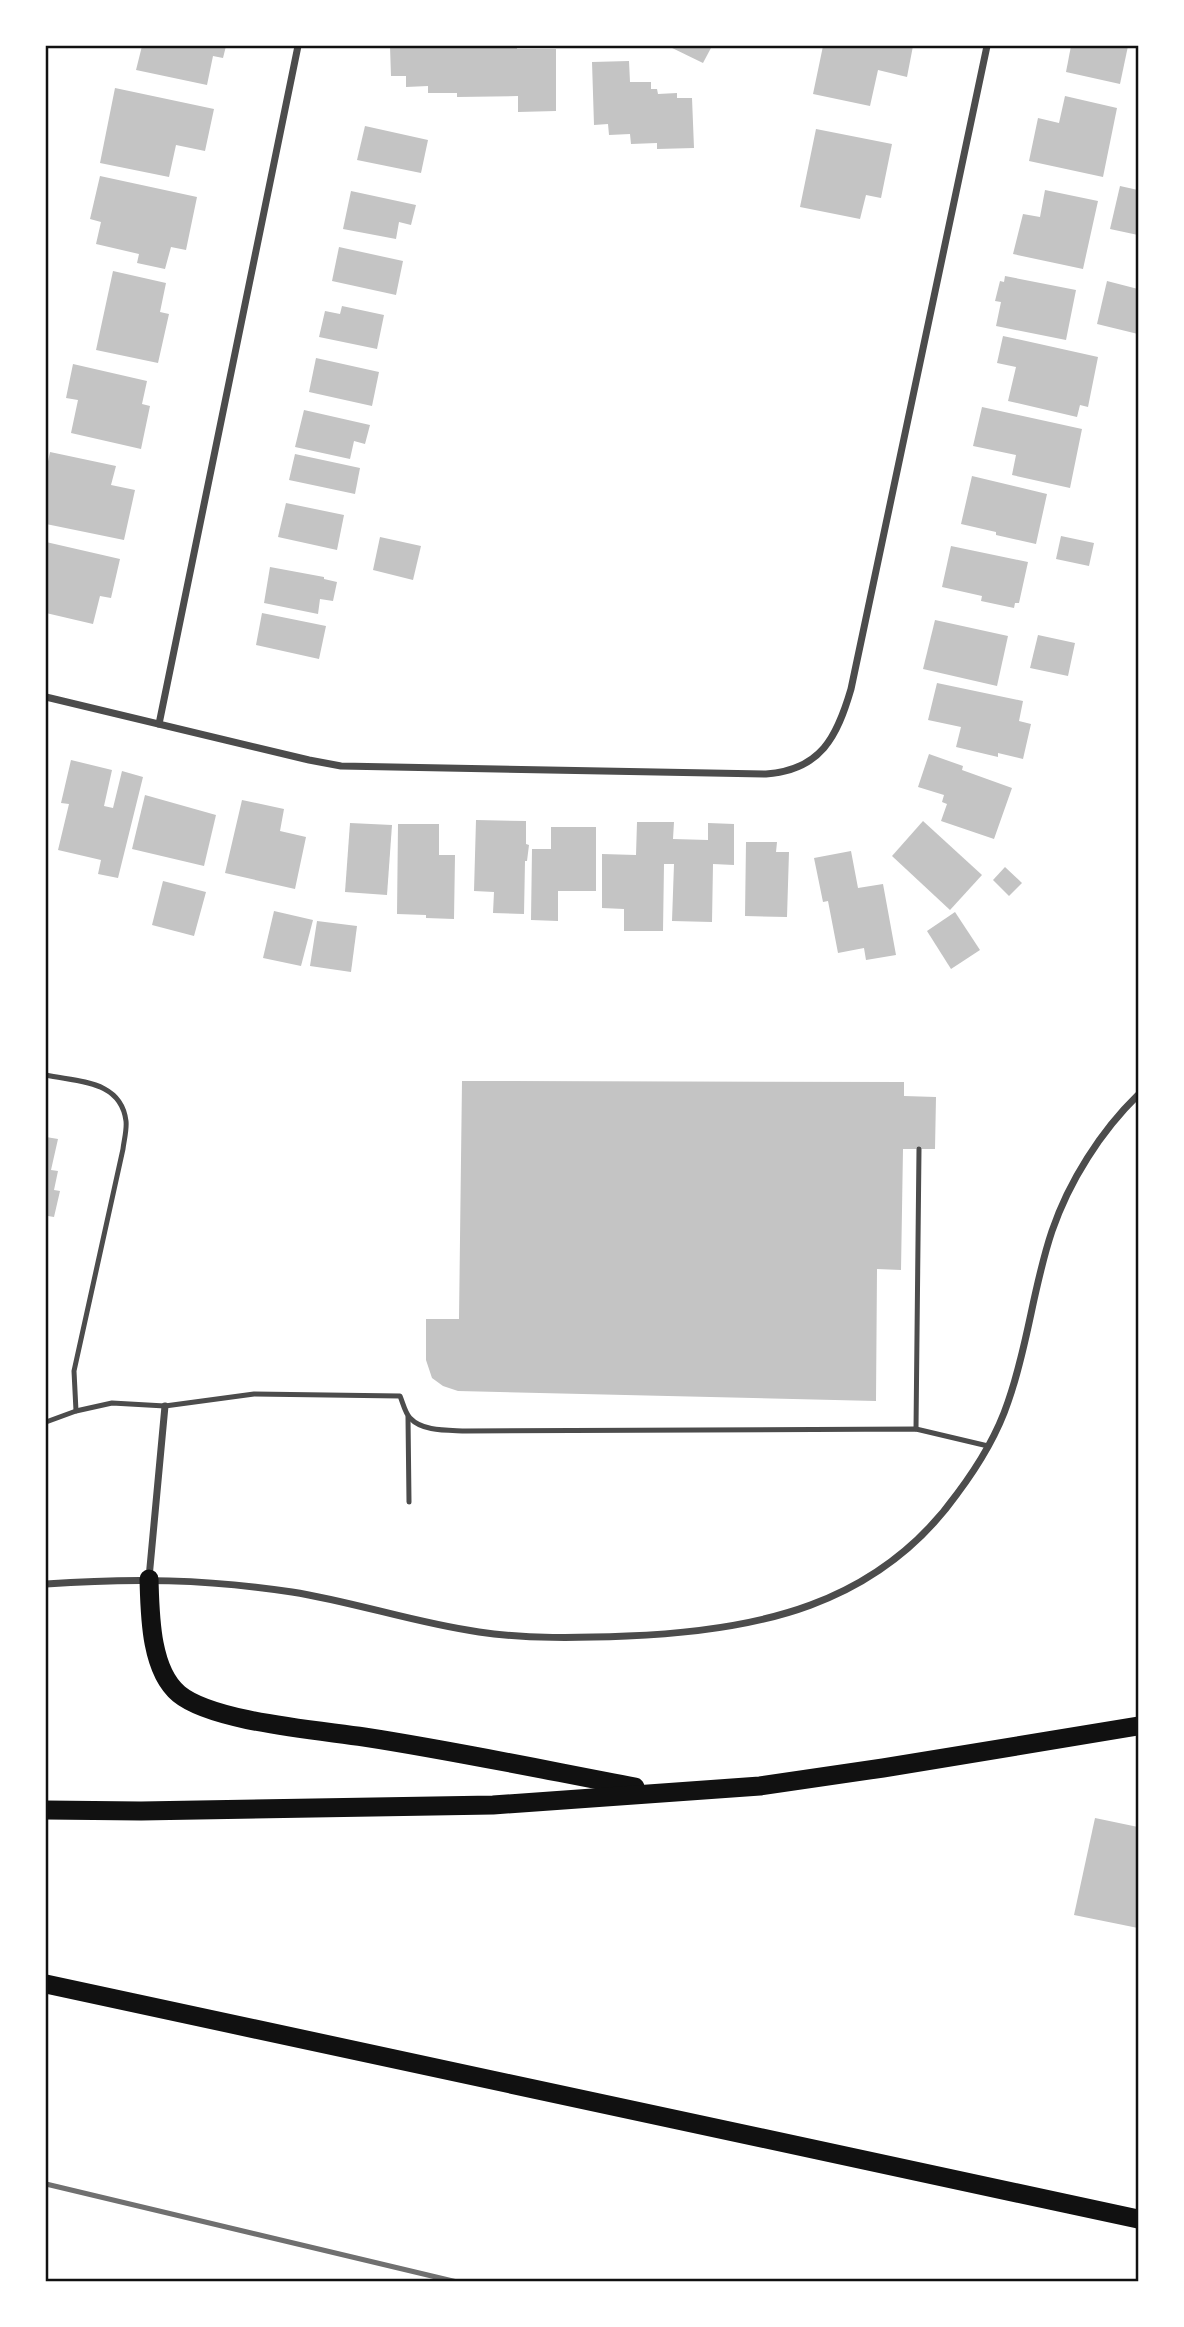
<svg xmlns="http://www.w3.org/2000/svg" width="1184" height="2327" font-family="'Alegreya Sans',sans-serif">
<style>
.building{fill:#c4c4c4}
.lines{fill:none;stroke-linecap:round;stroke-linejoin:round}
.service{stroke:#4c4c4c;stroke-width:5}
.minor{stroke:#4c4c4c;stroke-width:7}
.trunk{stroke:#111;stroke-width:19}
.rail{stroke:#707070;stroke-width:5}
.neatline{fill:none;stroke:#111;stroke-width:2.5}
</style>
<rect width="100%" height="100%" fill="#fff"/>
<!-- building -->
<g class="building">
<polygon points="142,46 226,46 223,58 213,56 207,85 136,70"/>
<polygon points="390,46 517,46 517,49 556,49 556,111 518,112 518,96 457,97 457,93 428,93 428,86 406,87 406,76 391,76"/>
<polygon points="668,46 712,46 703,63"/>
<polygon points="823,46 913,46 907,77 878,70 870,106 813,94"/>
<polygon points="1071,46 1128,46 1120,84 1066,72"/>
<polygon points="629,61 630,82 651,82 651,89 657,89 658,94 677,93 677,98 692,98 694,148 657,149 657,143 631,144 630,134 609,135 608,124 594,125 592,62"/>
<polygon points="115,88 214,109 205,151 176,145 169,177 100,163"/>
<polygon points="1065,96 1117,108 1103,177 1029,161 1038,118 1059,123"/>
<polygon points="365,126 428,140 421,173 357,160"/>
<polygon points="816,129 892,144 881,198 866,195 860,219 800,207"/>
<polygon points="100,176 197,197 186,250 171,247 165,269 137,263 139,254 96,244 101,222 90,219"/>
<polygon points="1120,186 1138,190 1138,235 1110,229"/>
<polygon points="1045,190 1098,201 1083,269 1013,254 1023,214 1040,217"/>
<polygon points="351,191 416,205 411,225 399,222 396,239 343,229"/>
<polygon points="339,247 403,261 396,295 332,281"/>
<polygon points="113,271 166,283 160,312 169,314 158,363 96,350"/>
<polygon points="1005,276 1076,290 1066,340 996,326 1001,302 995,301 1000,281 1004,282"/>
<polygon points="1107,281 1138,289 1138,334 1097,324"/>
<polygon points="342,306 384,315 377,349 319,337 325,311 340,314"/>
<polygon points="1003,336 1098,357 1088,407 1080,405 1077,417 1008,401 1016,367 997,363"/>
<polygon points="316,358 379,372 372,406 309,392"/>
<polygon points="73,364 147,381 142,404 150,406 141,449 71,433 78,400 66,398"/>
<polygon points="982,407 1082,429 1070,488 1012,475 1016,455 973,446"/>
<polygon points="304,410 370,425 365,444 354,441 350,459 295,447"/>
<polygon points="50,452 116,466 111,485 135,490 124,540 46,524 46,471"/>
<polygon points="295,454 360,468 355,494 289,480"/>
<polygon points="972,476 1047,494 1036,544 996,535 996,532 961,524"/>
<polygon points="286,503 344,515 337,550 278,537"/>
<polygon points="1061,536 1094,543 1089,566 1056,559"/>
<polygon points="380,537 421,546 413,580 373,570"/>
<polygon points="46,542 120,559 111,598 100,596 93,624 46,613"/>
<polygon points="951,546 1028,562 1019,603 1015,603 1014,608 981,601 982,596 942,587"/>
<polygon points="270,567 324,577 324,579 337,582 333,601 320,599 318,614 264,603"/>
<polygon points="262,613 326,626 319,659 256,645"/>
<polygon points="935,620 1008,636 997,686 923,669"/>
<polygon points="1038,635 1075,643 1068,676 1030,668"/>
<polygon points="937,683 1023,701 1019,721 1031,724 1023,759 998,753 998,757 956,747 961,727 928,720"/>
<polygon points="929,754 963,766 962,770 1012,788 994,839 941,821 947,804 942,802 944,795 918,787"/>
<polygon points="71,760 112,770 104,806 113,808 122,771 143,777 118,878 98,874 101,860 58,850 69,804 61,803"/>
<polygon points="145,795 216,815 204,866 132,849"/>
<polygon points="242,800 284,809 280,831 306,837 295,889 225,873"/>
<polygon points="476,820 526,821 526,844 529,845 527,861 525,861 524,914 493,913 494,892 474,891"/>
<polygon points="923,821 982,875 950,910 892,856"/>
<polygon points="637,822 674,822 673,839 708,840 708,823 734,824 734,865 713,864 712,922 672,921 674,864 664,864 663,931 624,931 624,909 602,908 602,854 636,855"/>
<polygon points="350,823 392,825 387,895 345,892"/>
<polygon points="398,824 439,824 439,855 455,855 454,919 426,918 426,915 397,914"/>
<polygon points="551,827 596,827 596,891 558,891 558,921 531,920 532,849 551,849"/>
<polygon points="746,842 777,842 776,852 789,852 787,917 745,916"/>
<polygon points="851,851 858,888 883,884 896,955 866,960 864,948 838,953 828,901 823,902 814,858"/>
<polygon points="1005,867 1022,883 1009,896 993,880"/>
<polygon points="163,881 206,892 194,936 152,925"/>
<polygon points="274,911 313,920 301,966 263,958"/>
<polygon points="955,912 980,950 951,969 927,931"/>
<polygon points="317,921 357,926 351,972 310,966"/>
<polygon points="462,1081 904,1082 904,1096 936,1097 935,1149 903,1149 901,1270 877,1269 876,1401 458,1391 443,1386 432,1378 426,1360 426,1319 459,1319"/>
<polygon points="46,1137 58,1139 51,1170 58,1171 54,1190 60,1191 54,1217 48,1216 47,1223"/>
<polygon points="1095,1818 1138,1827 1138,1928 1074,1915"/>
</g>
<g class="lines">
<!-- service -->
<g class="service">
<path d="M46,1075C78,1082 121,1080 126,1121C127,1130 124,1140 123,1149L74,1371L76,1411"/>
<polyline points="408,1417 409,1502"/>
<path d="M46,1422L76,1411L112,1403L165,1406L254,1394L400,1396C403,1403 405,1413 410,1418C423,1432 448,1430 466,1431L916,1429L988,1446"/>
<polyline points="916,1429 919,1149"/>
</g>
<!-- minor -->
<g class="minor">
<path d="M46,697L309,760L341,766L766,774C821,770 837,737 851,689L987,46"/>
<polyline points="159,724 298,46"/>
<polyline points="149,1578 165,1406"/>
<path d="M46,1584C131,1578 207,1579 292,1592C355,1602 415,1623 479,1632C527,1639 578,1638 627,1636C756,1631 877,1606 957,1494C978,1466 997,1435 1008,1402C1028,1346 1033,1287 1052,1231C1069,1181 1101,1131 1138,1095"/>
</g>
<!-- trunk -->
<g class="trunk">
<path d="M149,1579C150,1613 150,1670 179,1694C213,1722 318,1730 364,1737C455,1751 545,1770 635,1787"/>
<polyline points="46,1810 141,1811 493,1805 760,1786 883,1768 1138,1726"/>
<polyline points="46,1984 1138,2219"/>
</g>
<!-- rail -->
<polyline class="rail" points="46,2184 457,2282"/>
</g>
<!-- border -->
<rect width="1184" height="2327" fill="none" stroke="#ffffff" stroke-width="94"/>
<rect x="47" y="47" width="1090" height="2233" class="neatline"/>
</svg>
